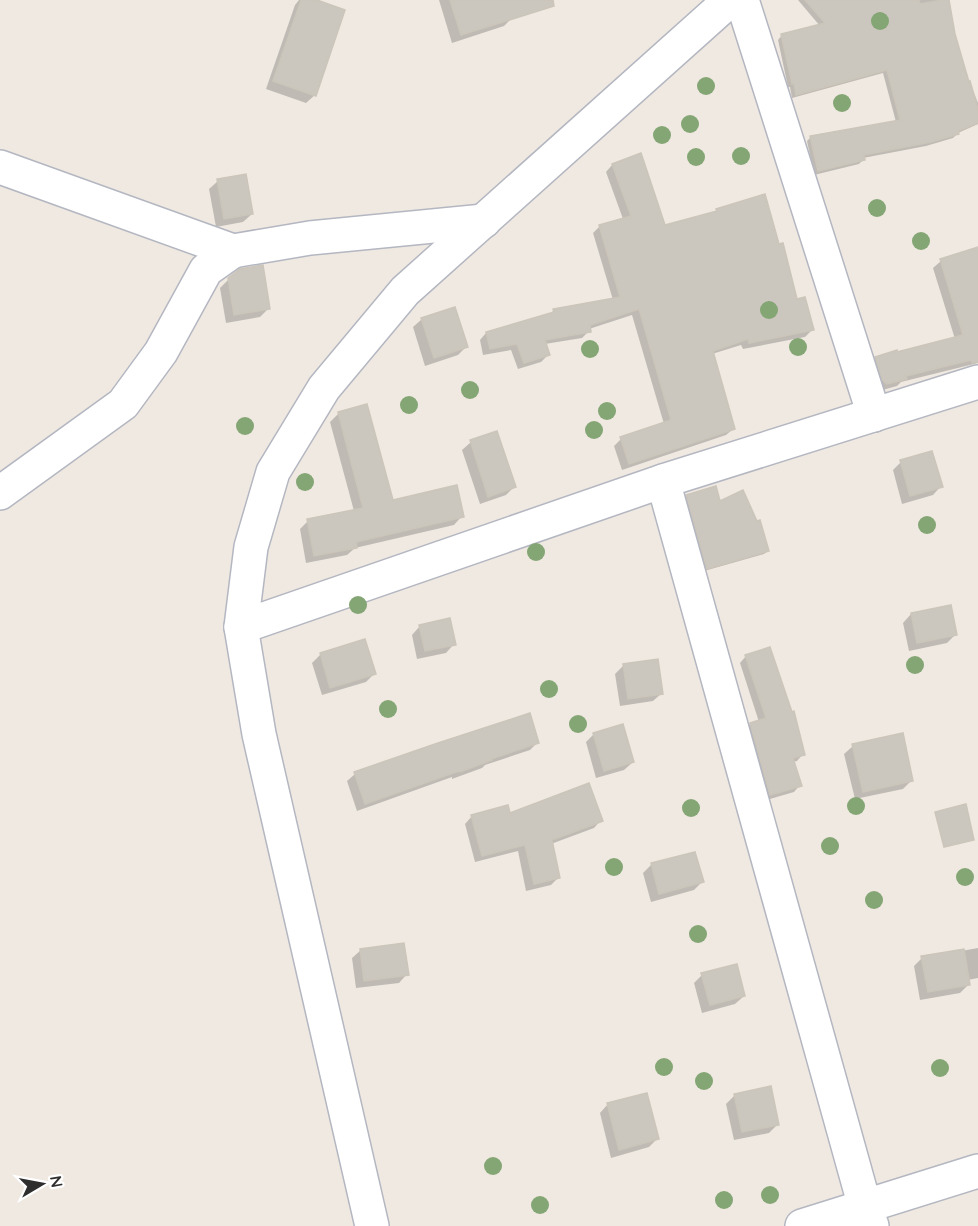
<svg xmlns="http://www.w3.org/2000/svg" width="978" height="1226" font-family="Quicksand,sans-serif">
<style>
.shadow{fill:#0003}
.building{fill:#cbc7bf;stroke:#cbc5ba;stroke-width:1.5}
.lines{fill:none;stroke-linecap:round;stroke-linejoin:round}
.street-casing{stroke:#b4b7c1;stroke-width:36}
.secondary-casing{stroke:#b4b7c1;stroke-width:36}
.street{stroke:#fff;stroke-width:33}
.secondary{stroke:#fff;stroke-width:33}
.tree{fill:#84a574}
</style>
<rect width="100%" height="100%" fill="#efe9e1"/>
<!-- shadow -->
<g class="shadow">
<polygon points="299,0 313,0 315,95 306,103 266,89 295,5"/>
<polygon points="439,0 507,0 512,18 504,26 452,43"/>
<polygon points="798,0 948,0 954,34 968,84 970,83 978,103 978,124 958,133 953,138 926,146 863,158 863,160 859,164 814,175 807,141 811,137 896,122 883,73 792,98 790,87 788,87 778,40 782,35 820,26"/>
<polygon points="640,155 664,226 715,213 717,210 796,301 812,330 805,337 743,349 741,345 712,354 733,429 726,435 622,470 614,446 621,439 664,424 632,315 589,329 589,331 582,338 545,344 548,355 541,362 518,369 511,350 483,355 480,340 486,333 549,315 554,310 613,300 593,233 600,226 623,219 606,172 612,165"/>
<polygon points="218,181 252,214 243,222 216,227 209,189"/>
<polygon points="978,249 978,363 901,382 897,386 879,391 868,366 876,358 955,339 933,268 941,261"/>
<polygon points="229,279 269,308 260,317 226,323 220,288"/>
<polygon points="422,319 466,347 458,355 425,366 413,327"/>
<polygon points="339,413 392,501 462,516 454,525 355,548 347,555 306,563 300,529 308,521 354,511 330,422"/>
<polygon points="471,442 514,487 506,495 480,504 462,450"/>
<polygon points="901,462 941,486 933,495 902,504 893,470"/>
<polygon points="687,496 719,503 768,551 764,554 704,571 683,500"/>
<polygon points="911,614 955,635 947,643 909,651 903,623"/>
<polygon points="420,626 454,644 446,653 417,659 412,635"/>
<polygon points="364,641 374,674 366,682 322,695 312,663 320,655"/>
<polygon points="746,656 803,754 797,761 793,762 800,785 794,792 763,801 744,730 750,724 759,722 740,663"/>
<polygon points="657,661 662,693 653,701 620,706 615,674 623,666"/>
<polygon points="594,734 633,762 624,770 596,778 586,742"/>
<polygon points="538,742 530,750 485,765 482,768 452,779 452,777 357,811 347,781 355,774"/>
<polygon points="853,746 912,780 903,789 855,799 844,754"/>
<polygon points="472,816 601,820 594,828 551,844 559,877 551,885 526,891 518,851 475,862 465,824"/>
<polygon points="652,864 702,882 694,890 651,902 643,873"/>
<polygon points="978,948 978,978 968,980 969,984 960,993 920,1000 914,966 922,958"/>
<polygon points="361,950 407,974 399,983 356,988 352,958"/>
<polygon points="702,975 744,996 735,1004 702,1013 694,983"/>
<polygon points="735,1095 778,1124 769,1133 734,1140 726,1104"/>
<polygon points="608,1104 657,1139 649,1147 611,1158 600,1113"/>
</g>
<!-- building -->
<g class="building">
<polygon points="301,0 317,0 345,10 316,96 273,81"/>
<polygon points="450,0 553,0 554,6 461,35"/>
<polygon points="805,0 919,0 920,4 942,0 949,0 955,34 969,82 970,81 978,109 978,123 958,131 959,134 931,142 864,155 865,160 818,171 810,136 900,120 887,70 796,95 794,83 792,84 781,34 825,23"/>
<polygon points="641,153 665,225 717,211 716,209 765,194 779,244 783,243 797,299 805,297 814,330 749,343 748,339 713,351 735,429 629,464 620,437 671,420 639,309 590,325 591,332 545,340 550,355 524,363 517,344 490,349 486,332 554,312 553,309 620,297 599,225 631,216 612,164"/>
<polygon points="246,174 253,214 224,219 217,179"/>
<polygon points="978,247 978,362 972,363 971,360 906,376 907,379 887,384 882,380 875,357 897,350 897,352 963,335 940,259"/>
<polygon points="263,265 270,309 234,315 228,278 240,269"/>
<polygon points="455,307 468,347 434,358 421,318"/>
<polygon points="367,404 393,500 457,485 464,517 356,542 357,548 314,556 307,519 363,508 338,412"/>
<polygon points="497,431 516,487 488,497 470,440"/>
<polygon points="932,451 943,487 910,496 900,460"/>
<polygon points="716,486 720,501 743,490 757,521 760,520 769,551 707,569 686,495"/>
<polygon points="951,605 957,635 917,643 911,613"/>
<polygon points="450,618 456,645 425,651 419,625"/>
<polygon points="365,639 376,674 330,688 320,653"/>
<polygon points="770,647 792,712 794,711 805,755 793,758 802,786 770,795 750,723 766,718 745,655"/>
<polygon points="658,659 663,694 628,699 623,664"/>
<polygon points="530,713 539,743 491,759 492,760 460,772 459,771 365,804 354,772 435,744"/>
<polygon points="623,724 634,762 604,771 593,733"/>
<polygon points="903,733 913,781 863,792 852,744"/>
<polygon points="589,783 603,821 552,840 560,878 534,884 525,845 482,856 471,815 508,805 510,813"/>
<polygon points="966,804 974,840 944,847 935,812"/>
<polygon points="695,852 704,882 659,894 651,863"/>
<polygon points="404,943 409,975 364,981 360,949"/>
<polygon points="964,949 970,985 928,992 921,956"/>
<polygon points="737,964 745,996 710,1005 701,973"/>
<polygon points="771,1086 779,1125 742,1132 734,1094"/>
<polygon points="647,1093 659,1139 619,1150 607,1103"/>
</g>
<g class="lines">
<!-- street casing -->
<g class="street-casing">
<g id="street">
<polyline points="742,0 874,415"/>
<polyline points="0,167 233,251 310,238 484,221"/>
<polyline points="663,481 865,1207 872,1226"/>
<polyline points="0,493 123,404 161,352 206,270 233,251"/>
<polyline points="241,627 663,481 978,382"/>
<polyline points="802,1226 978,1171"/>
</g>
</g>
<!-- secondary casing -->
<g class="secondary-casing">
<polyline id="secondary" points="372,1226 259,734 241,627 251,547 273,472 324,388 405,291 730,0"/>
</g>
<!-- street -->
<use href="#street" class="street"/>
<!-- secondary -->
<use href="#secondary" class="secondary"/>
</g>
<!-- trees -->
<g class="tree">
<circle cx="880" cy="21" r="9"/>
<circle cx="706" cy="86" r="9"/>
<circle cx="842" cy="103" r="9"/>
<circle cx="690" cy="124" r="9"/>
<circle cx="662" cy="135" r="9"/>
<circle cx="741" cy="156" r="9"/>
<circle cx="696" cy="157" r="9"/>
<circle cx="877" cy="208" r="9"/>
<circle cx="921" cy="241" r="9"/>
<circle cx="769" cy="310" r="9"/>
<circle cx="798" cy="347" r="9"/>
<circle cx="590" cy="349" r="9"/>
<circle cx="470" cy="390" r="9"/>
<circle cx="409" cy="405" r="9"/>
<circle cx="607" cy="411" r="9"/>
<circle cx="245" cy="426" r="9"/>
<circle cx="594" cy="430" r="9"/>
<circle cx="305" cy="482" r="9"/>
<circle cx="927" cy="525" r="9"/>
<circle cx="536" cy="552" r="9"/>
<circle cx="358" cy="605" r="9"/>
<circle cx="915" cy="665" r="9"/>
<circle cx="549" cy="689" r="9"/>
<circle cx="388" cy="709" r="9"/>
<circle cx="578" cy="724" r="9"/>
<circle cx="856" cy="806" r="9"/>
<circle cx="691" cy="808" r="9"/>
<circle cx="830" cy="846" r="9"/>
<circle cx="614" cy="867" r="9"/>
<circle cx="965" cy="877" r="9"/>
<circle cx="874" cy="900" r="9"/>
<circle cx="698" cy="934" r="9"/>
<circle cx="664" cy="1067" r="9"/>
<circle cx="940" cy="1068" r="9"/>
<circle cx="704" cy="1081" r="9"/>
<circle cx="493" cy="1166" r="9"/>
<circle cx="770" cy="1195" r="9"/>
<circle cx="724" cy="1200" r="9"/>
<circle cx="540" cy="1205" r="9"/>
</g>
<!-- north arrow -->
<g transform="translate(42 1184) rotate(80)" stroke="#ffffff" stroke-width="4.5" paint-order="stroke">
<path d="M0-4.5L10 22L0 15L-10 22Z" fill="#2e2e2e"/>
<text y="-9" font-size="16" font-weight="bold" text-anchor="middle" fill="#2e2e2e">N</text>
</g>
</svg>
